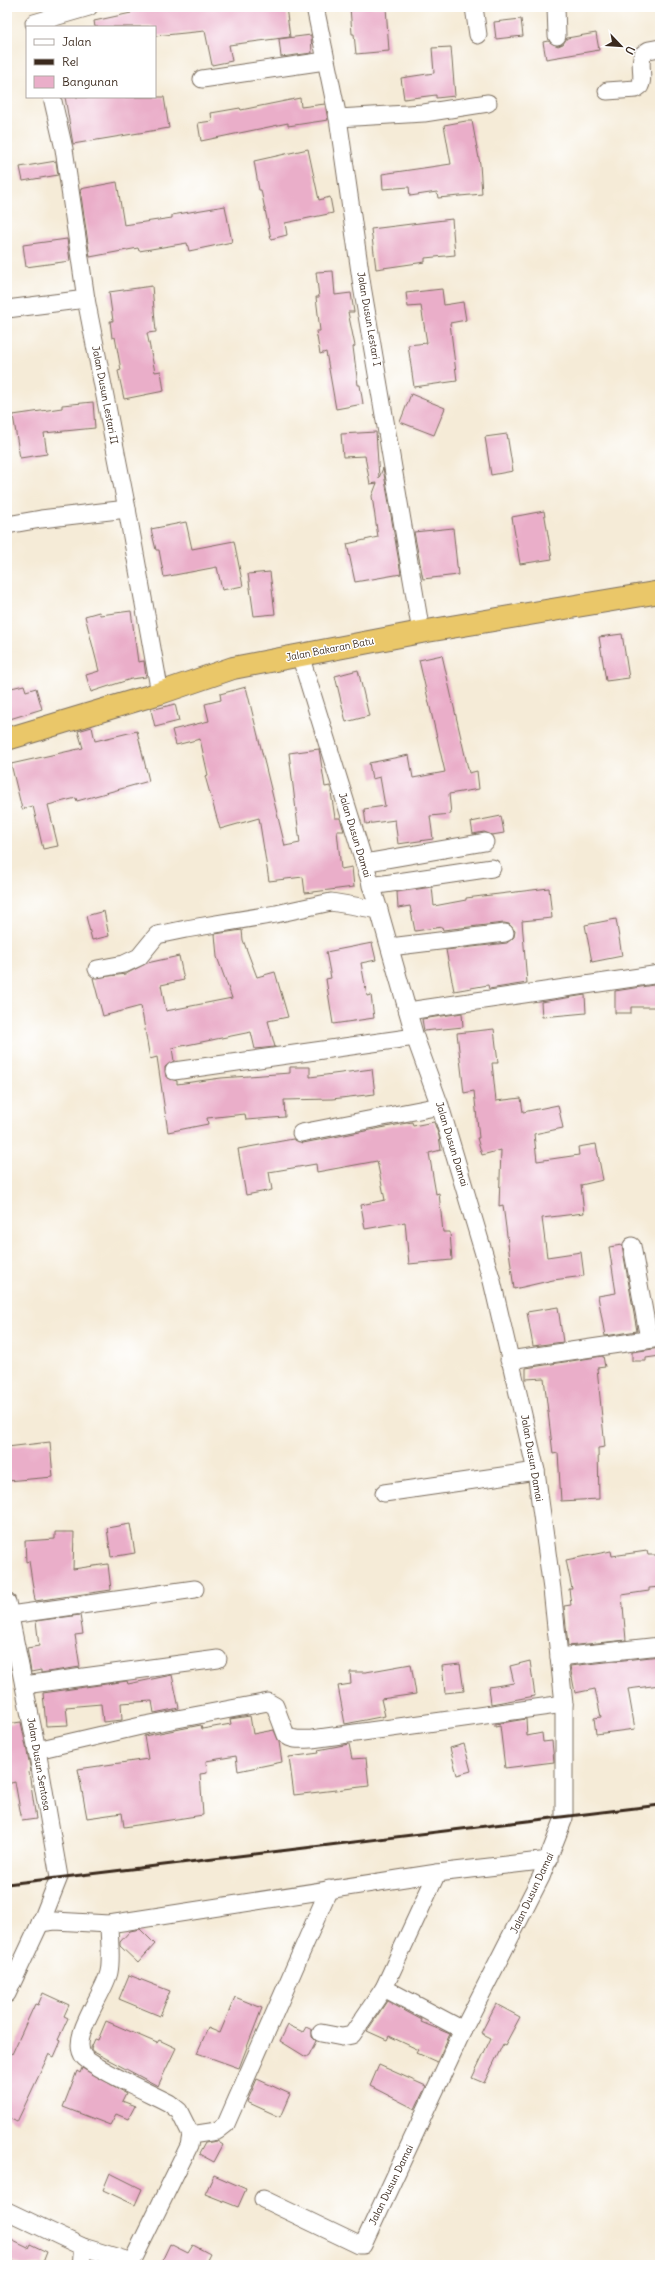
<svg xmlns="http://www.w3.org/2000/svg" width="667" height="2272" font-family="Delius,sans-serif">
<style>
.building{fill:#eaaec9}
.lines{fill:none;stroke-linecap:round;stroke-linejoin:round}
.minor-casing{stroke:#7c6e5f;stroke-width:19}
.trunk-casing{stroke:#7c6e5f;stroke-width:24}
.minor{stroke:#fff;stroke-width:17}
.trunk{stroke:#eac769;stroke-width:22}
.rail{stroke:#3b2a1e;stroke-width:3}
.labels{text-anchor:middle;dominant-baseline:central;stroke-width:3;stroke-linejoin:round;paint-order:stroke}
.street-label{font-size:10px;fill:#3b2a1e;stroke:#fff}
</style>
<rect width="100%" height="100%" fill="#fff"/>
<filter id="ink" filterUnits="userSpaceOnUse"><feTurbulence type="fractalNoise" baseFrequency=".025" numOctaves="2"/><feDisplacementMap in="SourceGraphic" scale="8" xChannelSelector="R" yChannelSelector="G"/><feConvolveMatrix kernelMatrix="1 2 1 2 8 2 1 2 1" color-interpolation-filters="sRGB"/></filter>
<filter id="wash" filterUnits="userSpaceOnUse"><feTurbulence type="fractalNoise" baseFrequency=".012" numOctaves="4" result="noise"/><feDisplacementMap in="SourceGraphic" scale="16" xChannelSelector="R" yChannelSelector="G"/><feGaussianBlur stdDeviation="0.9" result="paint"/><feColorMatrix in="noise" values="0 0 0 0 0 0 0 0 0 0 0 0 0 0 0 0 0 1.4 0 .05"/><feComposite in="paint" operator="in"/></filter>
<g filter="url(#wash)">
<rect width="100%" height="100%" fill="#f5ebd7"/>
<g id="blocks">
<!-- building -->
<g class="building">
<polygon points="145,7 286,7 290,37 229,45 232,61 212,65 205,31 155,36 155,27 95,27 94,21 131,13 130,9"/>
<polygon points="350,7 386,7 389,51 356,54 354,34 352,34"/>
<polygon points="521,19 523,36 496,39 494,22"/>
<polygon points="596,33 599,50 546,59 543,42 548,41 558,46 563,44 567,38"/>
<polygon points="311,35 312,53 281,57 279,39"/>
<polygon points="451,47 455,96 436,98 436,95 404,99 401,78 434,73 432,48"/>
<polygon points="65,97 164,97 169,128 73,144"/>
<polygon points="300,98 301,107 325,104 328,120 288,126 288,123 201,141 198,123 212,121 211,113 240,108 241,110"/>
<polygon points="466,121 472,121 480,164 482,194 438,198 437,192 410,196 409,187 383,189 382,174 451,164 444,125"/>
<polygon points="308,149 319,200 330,197 333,213 285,223 287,235 271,239 261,190 259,190 254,161"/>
<polygon points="56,161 58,175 23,181 20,167"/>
<polygon points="117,182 124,225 172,218 172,215 225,206 232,242 189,251 187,243 139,251 138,248 90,257 80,189"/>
<polygon points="452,219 455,255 425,258 425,262 376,269 371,229"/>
<polygon points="67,239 70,261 26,267 23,245"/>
<polygon points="333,271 335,295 351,293 354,312 348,312 355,346 353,347 358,385 360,385 363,404 336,409 326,352 320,354 316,331 320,331 316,297 319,297 316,272"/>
<polygon points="152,286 156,332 147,333 155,372 161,371 164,391 124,399 118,371 121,370 115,337 112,338 110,321 113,321 109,292"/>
<polygon points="442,289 444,305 463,302 466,320 450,323 457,381 414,387 408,345 427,343 421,306 408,307 406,293"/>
<polygon points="411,394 445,408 434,435 400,422"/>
<polygon points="93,402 95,428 44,433 47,454 20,458 13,415 62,408 62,405"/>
<polygon points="376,432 379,478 383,468 401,574 355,582 347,544 378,537 372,496 377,483 370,484 365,456 343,457 341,434"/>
<polygon points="507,434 513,471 491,475 485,437"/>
<polygon points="544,511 552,559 520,564 512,517"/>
<polygon points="186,522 192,549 234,541 243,586 222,590 217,567 164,577 159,550 156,550 151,529"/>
<polygon points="453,528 458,575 423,579 414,532"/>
<polygon points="270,572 275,614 254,616 248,574"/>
<polygon points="131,611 138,662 144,661 146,677 131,679 91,692 86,675 99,671 85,616 99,612 100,615"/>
<polygon points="622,634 629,678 606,681 599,637"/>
<polygon points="442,655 469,773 477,771 479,789 449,794 451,814 430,816 433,839 398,844 395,820 366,824 364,809 385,806 380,777 372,779 369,763 409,755 413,778 445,772 419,660"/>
<polygon points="358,670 369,716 346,722 335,676"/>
<polygon points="24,685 26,691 36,688 42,709 10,719 7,709 7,689"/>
<polygon points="246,687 285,846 300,843 289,753 319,749 325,787 330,786 335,818 340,818 344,831 337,831 341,869 352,867 354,887 305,893 303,877 269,881 259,818 220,829 205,776 208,775 200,739 176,745 172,730 209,721 205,704 221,700 220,694"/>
<polygon points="175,704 179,721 155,727 151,710"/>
<polygon points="92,727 95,741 137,731 149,781 77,801 76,798 48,805 58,846 43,849 33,806 22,809 11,764 83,748 78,731"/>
<polygon points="501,816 504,833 492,835 484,832 473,834 471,822"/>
<polygon points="432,887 434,906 466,900 466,898 549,888 552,918 522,921 527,983 489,989 488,985 454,991 446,950 507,943 514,937 515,931 509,924 504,923 443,930 442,927 415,931 410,906 398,908 397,892"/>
<polygon points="104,911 109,936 92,940 86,916"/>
<polygon points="616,919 622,956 592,962 585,925"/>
<polygon points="242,930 243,940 257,977 275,972 288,1017 268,1021 275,1047 255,1049 251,1032 172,1048 174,1061 165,1067 166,1077 177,1081 177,1084 221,1078 290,1073 290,1067 310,1067 310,1077 372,1069 375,1094 332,1099 284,1100 285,1117 246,1120 245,1114 207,1118 208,1124 168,1132 157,1057 150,1059 141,1006 103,1016 93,978 126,974 147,963 179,956 184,980 161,985 166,1011 232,998 217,957 215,934"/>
<polygon points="372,943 376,960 361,963 367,996 371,995 374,1018 333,1024 326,979 331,978 326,952"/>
<polygon points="660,984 660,1007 631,1007 631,1013 615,1013 615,991"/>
<polygon points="585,995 586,1013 542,1017 541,1002"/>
<polygon points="462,1013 463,1027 424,1031 422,1019"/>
<polygon points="494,1029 498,1063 492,1063 496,1101 521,1098 523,1112 558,1105 563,1128 534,1134 537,1161 579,1155 578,1147 596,1144 603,1180 581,1185 584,1213 542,1218 547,1257 581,1252 584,1276 553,1280 514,1289 503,1205 499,1206 501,1150 482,1155 477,1138 479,1138 474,1091 464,1093 457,1033"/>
<polygon points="412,1122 413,1126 434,1122 439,1136 441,1150 429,1153 436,1194 439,1193 443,1232 450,1232 452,1260 409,1264 405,1222 365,1229 361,1205 385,1200 377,1161 317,1172 316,1164 269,1172 272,1190 246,1195 238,1149 293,1139 303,1143"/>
<polygon points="622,1245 637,1331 605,1336 598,1296 616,1293 609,1247"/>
<polygon points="558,1307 563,1342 533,1346 527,1312"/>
<polygon points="660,1348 660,1356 646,1358 646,1361 632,1361 632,1352"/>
<polygon points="603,1356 605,1367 597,1368 605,1447 598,1448 599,1499 561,1501 558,1453 553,1454 544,1378 526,1379 526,1368"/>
<polygon points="50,1442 53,1477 7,1481 7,1447"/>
<polygon points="130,1524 135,1553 111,1557 107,1528"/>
<polygon points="55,1532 74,1532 73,1569 108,1564 111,1590 35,1601 29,1561 26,1562 25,1541 55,1539"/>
<polygon points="611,1551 612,1556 647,1551 648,1555 660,1555 660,1587 649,1588 649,1591 622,1595 626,1640 568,1646 564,1606 571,1605 569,1589 572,1589 566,1560"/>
<polygon points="80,1615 83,1634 75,1635 80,1667 41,1673 41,1670 31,1672 27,1648 39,1646 36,1621"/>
<polygon points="660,1656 660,1685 628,1689 635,1729 596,1734 594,1718 601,1717 595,1689 575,1693 570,1666"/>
<polygon points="530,1661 535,1696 491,1704 489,1687 514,1683 510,1666"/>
<polygon points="411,1664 416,1694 381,1699 385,1716 345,1724 338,1686 351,1684 350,1672 366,1672"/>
<polygon points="460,1664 464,1691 445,1693 442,1666"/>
<polygon points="172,1675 179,1708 154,1713 152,1701 121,1703 122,1720 103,1722 101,1704 66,1707 68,1725 46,1726 43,1693 127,1681 128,1684"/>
<polygon points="250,1716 253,1734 274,1730 279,1742 282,1762 238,1771 236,1756 206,1761 207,1773 200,1774 203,1815 124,1827 122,1813 87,1818 78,1769 148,1759 144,1736 201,1725 202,1729 231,1724 230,1719"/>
<polygon points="526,1719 527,1736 542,1733 543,1742 552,1741 554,1762 505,1768 500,1726 495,1727 495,1724"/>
<polygon points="21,1722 31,1771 29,1772 36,1819 22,1821 15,1782 7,1784 7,1724"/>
<polygon points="349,1744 352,1759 366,1758 369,1786 294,1795 289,1757 319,1753 318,1750"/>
<polygon points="464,1744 471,1771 457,1775 450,1748"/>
<polygon points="140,1929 155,1944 138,1963 120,1946 120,1942 130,1931"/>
<polygon points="129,1975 170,1991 160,2016 119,1999"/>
<polygon points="43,1993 69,2005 64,2016 68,2018 58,2040 61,2041 54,2057 49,2054 17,2122 7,2117 7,2052 12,2054 35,2004 38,2005"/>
<polygon points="235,1997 262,2008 239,2068 197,2053 208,2028 220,2033"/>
<polygon points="387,2001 422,2020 421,2022 450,2034 437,2062 417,2053 419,2050 389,2036 387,2040 367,2031"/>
<polygon points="496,2004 520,2017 505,2045 503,2044 484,2083 472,2078 491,2038 481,2033"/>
<polygon points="106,2021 157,2043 159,2040 176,2048 158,2086 92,2051 91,2048 95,2039 98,2040"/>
<polygon points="288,2025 303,2032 306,2027 312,2030 312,2037 316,2041 309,2055 306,2057 280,2041"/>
<polygon points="379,2065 426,2086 415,2109 370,2086"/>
<polygon points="82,2068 126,2093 122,2101 135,2106 128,2119 116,2114 110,2125 63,2107 77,2071 80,2073"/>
<polygon points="257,2079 290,2094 280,2117 247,2102"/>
<polygon points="217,2141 223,2145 214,2162 199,2154 205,2143"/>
<polygon points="110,2173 142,2189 135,2205 103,2190"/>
<polygon points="214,2175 246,2189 238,2207 205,2194"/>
<polygon points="7,2238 28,2248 30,2244 47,2252 42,2265 21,2265 7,2259"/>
<polygon points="170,2244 188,2253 193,2245 210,2254 206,2262 213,2265 160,2265"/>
</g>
</g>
</g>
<g filter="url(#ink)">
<use href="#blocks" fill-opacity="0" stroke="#7c6e5f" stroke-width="1"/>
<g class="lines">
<!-- minor casing -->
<g class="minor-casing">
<g id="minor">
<polyline points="315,7 338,118 362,286 421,632"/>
<polyline points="474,7 478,35"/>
<polyline points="556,7 557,36"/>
<polyline points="34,23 89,7"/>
<polyline points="202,79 325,61"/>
<path d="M607,91L636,89L640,86C645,77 638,65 643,54L649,50L660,48"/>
<polyline points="52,97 64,149 86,299 127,509 160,693"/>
<polyline points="338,118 424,113 488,103"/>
<polyline points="7,309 86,299"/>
<polyline points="7,525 41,519 127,509"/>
<polyline points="364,863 485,842"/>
<polyline points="371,886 492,868"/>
<polyline points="390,947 505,933"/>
<polyline points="97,969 124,964 139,957 157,935 186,929 276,914 331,902 379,910"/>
<polyline points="408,1011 660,974"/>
<polyline points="174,1071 415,1037"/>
<polyline points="301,1133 440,1106"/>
<polyline points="632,1246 649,1339"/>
<polyline points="509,1360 660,1338"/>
<polyline points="384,1493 536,1471"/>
<polyline points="7,1602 37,1750 59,1877 44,1915 7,1994"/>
<polyline points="10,1615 195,1589"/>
<polyline points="559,1657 660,1646"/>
<polyline points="24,1685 218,1659"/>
<path d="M37,1750L145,1725L268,1702L275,1706L286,1735C292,1741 303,1739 312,1739L564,1704"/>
<polyline points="40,1923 55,1921 109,1924 437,1873"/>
<path d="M109,1924C109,1939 112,1957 109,1972C105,1993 68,2038 84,2057C92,2067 154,2095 169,2103L179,2111L191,2135"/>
<polyline points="384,1988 463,2030"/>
<polyline points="321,2033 342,2037 352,2035 384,1988 437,1873 549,1860"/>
<polyline points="263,2199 359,2245 363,2245 463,2030 541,1877 564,1818 564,1704 552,1589 536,1471 492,1281 440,1106 415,1037 379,910 300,655"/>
<polyline points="7,2211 83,2247 132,2262 189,2146 191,2135 217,2131 226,2124 329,1889"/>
<polyline points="81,2265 83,2247"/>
</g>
</g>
<!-- trunk casing -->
<g class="trunk-casing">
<polyline id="trunk" points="7,739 160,693 233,668 421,632 660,592"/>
</g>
<!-- minor -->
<use href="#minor" class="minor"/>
<!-- trunk -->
<use href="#trunk" class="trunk"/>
<!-- rail -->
<polyline class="rail" points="7,1884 660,1805"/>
</g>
</g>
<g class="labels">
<!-- street labels -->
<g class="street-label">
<text transform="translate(369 319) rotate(80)">Jalan Dusun Lestari I</text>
<text transform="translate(105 395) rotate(79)">Jalan Dusun Lestari II</text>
<text transform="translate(330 649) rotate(-11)">Jalan Bakaran Batu</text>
<text transform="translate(355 835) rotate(73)">Jalan Dusun Damai</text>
<text transform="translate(452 1144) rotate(73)">Jalan Dusun Damai</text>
<text transform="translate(532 1458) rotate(80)">Jalan Dusun Damai</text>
<text transform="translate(39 1764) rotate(80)">Jalan Dusun Sentosa</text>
<text transform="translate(532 1893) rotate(-65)">Jalan Dusun Damai</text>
<text transform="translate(391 2185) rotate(-64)">Jalan Dusun Damai</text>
</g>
</g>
<!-- margin -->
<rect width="667" height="2272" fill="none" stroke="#fff" stroke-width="24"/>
<!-- legend -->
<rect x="26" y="26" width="130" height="72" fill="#ffffff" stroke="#b1aaa5"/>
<rect x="34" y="39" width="20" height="6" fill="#ffffff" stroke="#b1aaa5"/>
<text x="62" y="46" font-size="12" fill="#3b2a1e">Jalan</text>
<rect x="34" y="59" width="20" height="6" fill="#3b2a1e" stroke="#b1aaa5"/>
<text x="62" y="66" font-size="12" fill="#3b2a1e">Rel</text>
<rect x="34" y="76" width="20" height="12" fill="#eaaec9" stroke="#b1aaa5"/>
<text x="62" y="86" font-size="12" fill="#3b2a1e">Bangunan</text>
<!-- north arrow -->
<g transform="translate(621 46) rotate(115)" stroke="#ffffff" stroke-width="3" paint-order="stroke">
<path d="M0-3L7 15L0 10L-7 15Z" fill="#3b2a1e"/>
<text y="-6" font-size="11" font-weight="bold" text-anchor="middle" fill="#3b2a1e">U</text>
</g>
</svg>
